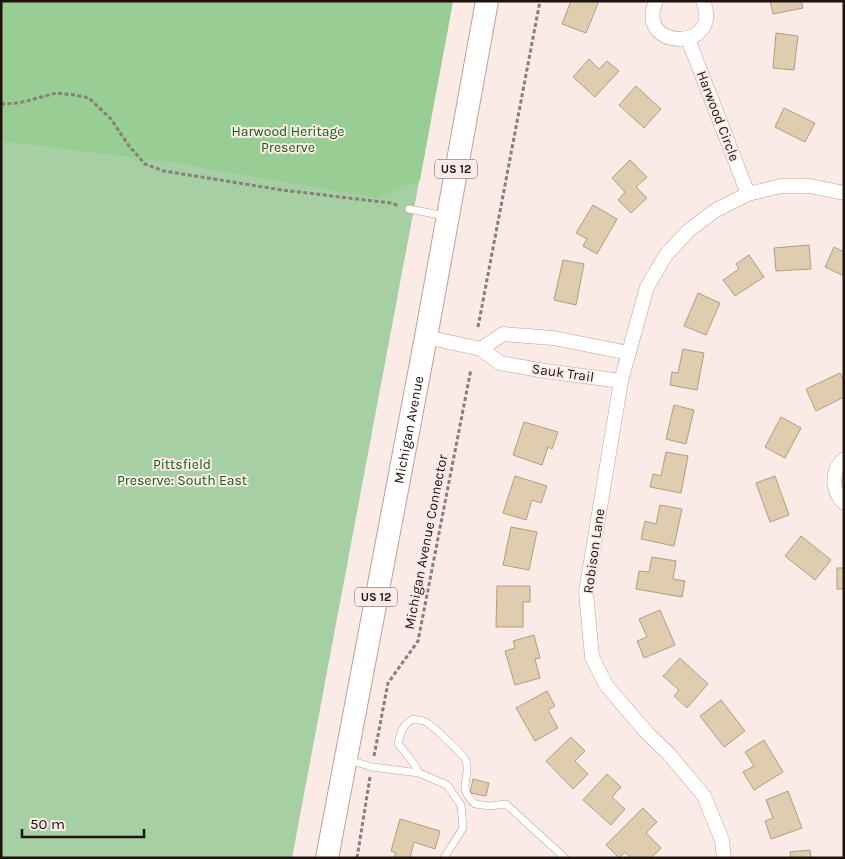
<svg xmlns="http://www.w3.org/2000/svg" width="845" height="859" font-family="Karla,sans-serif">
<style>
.green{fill:#a6cfa3}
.forest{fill:#97ce94}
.building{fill:#e0ccae;stroke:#b19e81}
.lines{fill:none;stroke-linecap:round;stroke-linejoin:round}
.service-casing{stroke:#c29f93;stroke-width:8}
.minor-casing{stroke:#c29f93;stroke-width:15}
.trunk-casing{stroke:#c29f93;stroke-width:24}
.path{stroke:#8b7d78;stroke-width:3;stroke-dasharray:4 2.5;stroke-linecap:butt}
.service{stroke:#fff;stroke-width:7}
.minor{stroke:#fff;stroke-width:14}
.trunk{stroke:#fff;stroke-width:22}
.labels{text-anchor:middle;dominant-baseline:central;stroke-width:4;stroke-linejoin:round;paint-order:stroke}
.shield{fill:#faebe6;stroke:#615450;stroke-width:1}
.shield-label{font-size:12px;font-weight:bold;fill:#20130f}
.street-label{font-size:14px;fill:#20130f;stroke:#faebe6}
.park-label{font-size:14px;fill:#115e14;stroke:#faebe6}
</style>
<rect width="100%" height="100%" fill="#faebe6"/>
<!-- green -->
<polygon class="green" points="1,1 453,1 292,858 1,858"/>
<!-- forest -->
<polygon class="forest" points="1,1 453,1 420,180 376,198 170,162 1,141"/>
<!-- building -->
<g class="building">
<polygon points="571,1 599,1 586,33 562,24"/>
<polygon points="770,1 801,1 803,8 773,14"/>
<polygon points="776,33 798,36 794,70 773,68"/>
<polygon points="589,59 599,69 607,61 619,71 595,97 573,77"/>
<polygon points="636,86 661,109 644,128 619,105"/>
<polygon points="784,108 815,123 805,142 775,127"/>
<polygon points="630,160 647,177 636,187 647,198 631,213 618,200 625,192 612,178"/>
<polygon points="593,205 617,219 597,254 583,246 587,239 576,233"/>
<polygon points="809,245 811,269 776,271 774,248"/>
<polygon points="834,247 844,252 844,276 825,267"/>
<polygon points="749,255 764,277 735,296 723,280 739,269 736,264"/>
<polygon points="563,260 584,264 576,305 554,300"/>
<polygon points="698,293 720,303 706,335 684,326"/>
<polygon points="683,349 704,353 697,390 670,385 672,372 678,373"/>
<polygon points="840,373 844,382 844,397 816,411 806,389"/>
<polygon points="674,405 694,410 686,444 666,439"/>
<polygon points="781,417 801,428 785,458 765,447"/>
<polygon points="524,422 558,432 552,449 548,447 542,465 513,455"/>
<polygon points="666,452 688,456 681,493 650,487 653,474 661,476"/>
<polygon points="515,476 547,486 541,503 532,500 526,520 503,513"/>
<polygon points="775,476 789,515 770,522 756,483"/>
<polygon points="660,505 682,509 674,546 641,539 645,521 656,524"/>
<polygon points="511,527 537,532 529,570 503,565"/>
<polygon points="801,536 831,560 815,580 785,556"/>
<polygon points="652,557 676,561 673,579 685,581 682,597 636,589 639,571 649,572"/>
<rect x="837" y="568" width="7" height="21"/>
<polygon points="497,586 530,586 530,602 523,602 523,627 496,627"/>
<polygon points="660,610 675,645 644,658 637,641 647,637 639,619"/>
<polygon points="534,635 540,658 535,659 540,678 515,685 505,651 515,648 513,641"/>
<polygon points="680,658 708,684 687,708 674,696 679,690 663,676"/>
<polygon points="547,691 555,706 548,710 558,728 535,741 516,708"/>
<polygon points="721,700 745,731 724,747 700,716"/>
<polygon points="571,737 585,751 575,761 588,774 573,789 546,761"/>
<polygon points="764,740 783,772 754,790 743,772 754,766 745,752"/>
<polygon points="607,774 621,787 612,797 625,809 611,825 583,800"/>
<polygon points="473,779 489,783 486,796 470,793"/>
<polygon points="788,791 802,828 771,839 765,821 773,818 766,800"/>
<polygon points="643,808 657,822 646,833 661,848 651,858 631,858 625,852 619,858 606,845"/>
<polygon points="400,819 440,831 435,849 414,842 410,858 394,858 396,853 391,851"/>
<polygon points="810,850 811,858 791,858 790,852"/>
</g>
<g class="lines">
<!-- service casing -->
<g class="service-casing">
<g id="service">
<polyline points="409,209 445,216"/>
<polyline points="349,760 372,767 419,773 447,785 461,805 463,828 444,858"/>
<path d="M419,773C414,761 405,754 398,743C401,732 402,725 413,719C416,720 421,720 424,721C430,723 465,756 466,761C472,780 455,785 475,804L490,806L506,804L565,858"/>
</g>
</g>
<!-- minor casing -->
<g class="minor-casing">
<g id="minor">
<path d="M656,1C634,51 724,52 703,1"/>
<polyline points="688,39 748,194"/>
<polyline points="426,337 481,349 500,363 545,371 621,381"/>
<polyline points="481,349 503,334 553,338 629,353"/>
<path d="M844,459C831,471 831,490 844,503"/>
<polyline points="724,858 722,840 704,796 669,754 647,733 606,685 592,657 586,592 621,381 647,287 666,255 689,230 716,210 748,194 781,186 810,186 844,193"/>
</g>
</g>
<!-- trunk casing -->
<g class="trunk-casing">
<g id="trunk">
<path id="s1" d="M327,858L426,337L487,1"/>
</g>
</g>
<!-- path -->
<g class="path">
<polyline points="1,104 19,103 56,93 75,95 89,98 111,119 129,146 145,164 164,171 282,190 391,203 399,206"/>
<polyline points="478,327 540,1"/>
<polyline points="374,756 388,683 418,641 471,369"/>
<polyline points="357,858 370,777"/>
</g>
<!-- service -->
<use href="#service" class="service"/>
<!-- minor -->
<use href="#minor" class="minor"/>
<!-- trunk -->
<use href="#trunk" class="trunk"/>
</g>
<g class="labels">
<!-- shield labels -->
<g class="shield">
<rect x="435" y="159.5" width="42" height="19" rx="4"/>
<rect x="355" y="587.5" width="42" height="19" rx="4"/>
</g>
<g class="shield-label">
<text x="456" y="169">US 12</text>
<text x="376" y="597">US 12</text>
</g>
<!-- street labels -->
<g class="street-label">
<text transform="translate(718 116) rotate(69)">Harwood Circle</text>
<text transform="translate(563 373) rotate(8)">Sauk Trail</text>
<text stroke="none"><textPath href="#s1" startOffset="436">Michigan Avenue</textPath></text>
<text transform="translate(426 542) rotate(-79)">Michigan Avenue Connector</text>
<text transform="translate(594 551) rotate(-82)">Robison Lane</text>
</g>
<!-- park labels -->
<g class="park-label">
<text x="288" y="131">Harwood Heritage<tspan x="288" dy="16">Preserve</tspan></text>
<text x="182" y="464">Pittsfield<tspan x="182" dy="16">Preserve: South East</tspan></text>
</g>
</g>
<!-- border -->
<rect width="845" height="859" fill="none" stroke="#20130f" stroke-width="5"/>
<!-- scale -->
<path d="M22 829v8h122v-8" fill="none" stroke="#20130f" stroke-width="2.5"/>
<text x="30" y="829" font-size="15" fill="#20130f" stroke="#faebe6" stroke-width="4" paint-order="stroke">50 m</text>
</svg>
